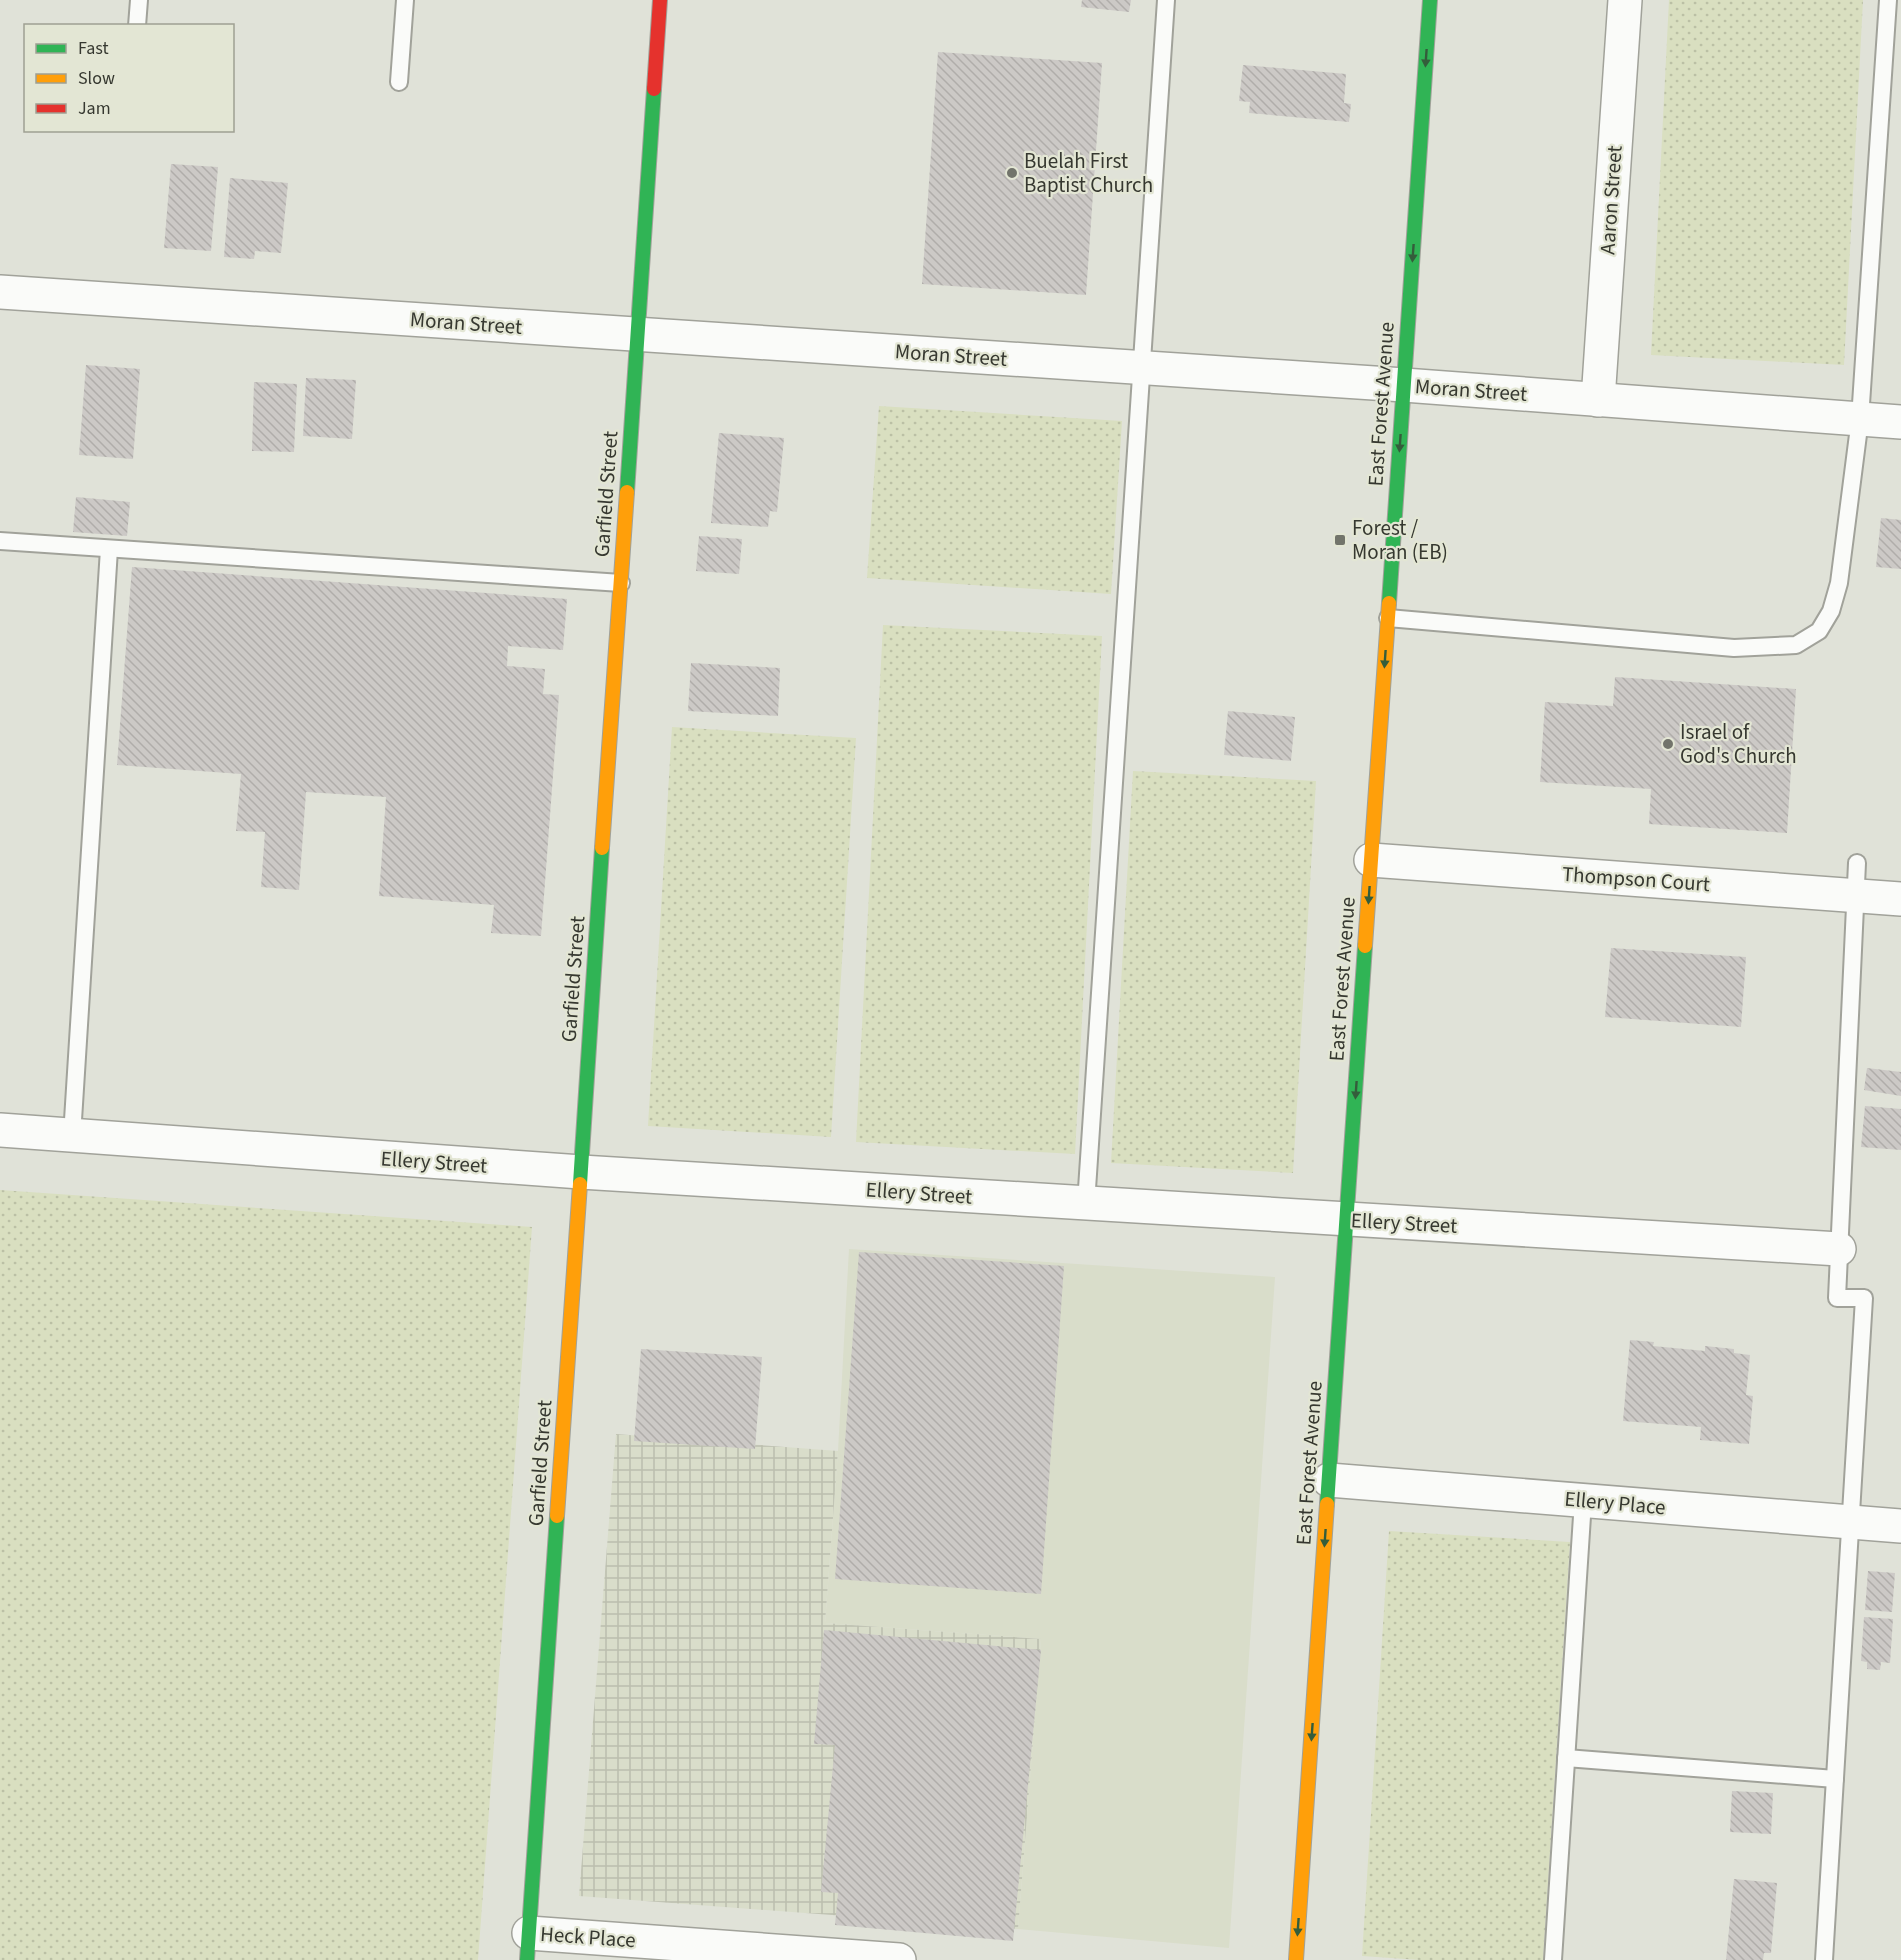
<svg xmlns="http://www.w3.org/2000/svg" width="1901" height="1960" font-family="'Source Sans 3',sans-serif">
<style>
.built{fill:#d9ddca}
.industrial{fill:url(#industrial-grid)}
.grass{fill:url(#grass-dots)}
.building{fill:url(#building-back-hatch)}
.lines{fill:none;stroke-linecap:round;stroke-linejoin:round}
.lane-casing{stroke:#a1a29a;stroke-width:20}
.street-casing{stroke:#a1a29a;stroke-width:36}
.fast-casing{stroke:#a1a29a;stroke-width:16}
.slow-casing{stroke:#a1a29a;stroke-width:16}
.jam-casing{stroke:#a1a29a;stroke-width:16}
.lane{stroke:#fafbf9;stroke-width:16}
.street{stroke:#fafbf9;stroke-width:33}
.fast{stroke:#30b455;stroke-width:14}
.slow{stroke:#ff9f0a;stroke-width:14}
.jam{stroke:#e5322d;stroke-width:14}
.oneway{fill:#345d3b}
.poi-dot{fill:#72746b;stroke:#e3e6d4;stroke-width:2}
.labels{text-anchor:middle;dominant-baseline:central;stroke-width:4.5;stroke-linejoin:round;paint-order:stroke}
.poi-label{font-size:21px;fill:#363830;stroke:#e3e6d4;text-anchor:start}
.street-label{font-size:21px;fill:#363830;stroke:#e3e6d4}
</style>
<defs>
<pattern id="industrial-grid" width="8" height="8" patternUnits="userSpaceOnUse" patternTransform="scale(1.5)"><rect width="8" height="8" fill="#d9ddca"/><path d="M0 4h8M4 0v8" fill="none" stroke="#bbbeae"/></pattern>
<pattern id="grass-dots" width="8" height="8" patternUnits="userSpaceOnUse" patternTransform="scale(1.5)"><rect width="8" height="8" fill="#d9dfc0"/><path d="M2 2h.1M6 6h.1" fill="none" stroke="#bbc0a5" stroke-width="1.8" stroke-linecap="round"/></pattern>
<pattern id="building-back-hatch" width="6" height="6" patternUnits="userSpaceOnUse" patternTransform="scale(1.5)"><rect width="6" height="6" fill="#ccc9c6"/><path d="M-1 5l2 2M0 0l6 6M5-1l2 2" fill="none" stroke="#b0adaa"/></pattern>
</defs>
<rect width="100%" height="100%" fill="#e0e2d8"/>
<!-- built -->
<polygon class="built" points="849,1249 1275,1277 1229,1948 1018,1929 1041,1639 825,1623 838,1451"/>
<!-- industrial -->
<polygon class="industrial" points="616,1434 838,1451 825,1623 1041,1639 1018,1929 579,1896"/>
<!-- grass -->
<g class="grass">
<polygon points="1669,0 1863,0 1844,365 1651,355"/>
<polygon points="879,406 1122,421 1111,594 867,578"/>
<polygon points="883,625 1102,636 1075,1154 856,1142"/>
<polygon points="672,727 856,738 831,1137 648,1126"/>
<polygon points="1133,771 1316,781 1293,1173 1111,1163"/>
<polygon points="0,1190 532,1227 478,1960 0,1960"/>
<polygon points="1389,1531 1570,1542 1543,1960 1420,1960 1362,1956"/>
</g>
<!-- building -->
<g class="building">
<polygon points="1082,0 1131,0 1129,12 1081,7"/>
<polygon points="938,52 1102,63 1086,295 922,284"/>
<polygon points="1243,65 1346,74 1344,103 1351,104 1349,122 1249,113 1250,102 1239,101"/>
<polygon points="171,164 218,167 211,251 164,248"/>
<polygon points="230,178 288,183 281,253 255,251 254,259 224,257"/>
<polygon points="86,365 140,369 133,459 79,455"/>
<polygon points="306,378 356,380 352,439 303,436"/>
<polygon points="254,382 297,384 294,452 252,451"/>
<polygon points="719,433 784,438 777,512 770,511 768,527 711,523"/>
<polygon points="76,497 130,502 127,536 73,532"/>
<polygon points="1881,518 1901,520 1901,569 1876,567"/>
<polygon points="699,536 742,539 739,574 696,571"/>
<polygon points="132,567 567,599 563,650 508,646 507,666 545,669 543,694 559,695 541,936 491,933 494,905 379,896 386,797 306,792 299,890 261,887 265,832 236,831 241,774 117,765"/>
<polygon points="691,663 780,668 778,716 688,711"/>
<polygon points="1615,677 1796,689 1787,833 1649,824 1651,789 1540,782 1545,702 1613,706"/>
<polygon points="1228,711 1295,717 1291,761 1224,755"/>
<polygon points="1611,948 1746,957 1741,1027 1605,1017"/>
<polygon points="1867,1068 1901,1072 1901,1096 1864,1090"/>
<polygon points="1865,1106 1901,1109 1901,1150 1861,1147"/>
<polygon points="859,1252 1064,1266 1041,1594 835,1579"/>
<polygon points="1630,1340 1654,1342 1653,1346 1705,1351 1705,1346 1734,1349 1734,1353 1750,1355 1746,1395 1753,1396 1749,1444 1700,1440 1701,1427 1623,1421"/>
<polygon points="641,1349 762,1357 755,1449 634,1441"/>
<polygon points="1868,1571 1895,1573 1892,1612 1865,1610"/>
<polygon points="1864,1617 1893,1619 1890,1663 1881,1662 1880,1670 1867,1669 1867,1662 1861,1661"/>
<polygon points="824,1630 1041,1650 1013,1941 835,1925 838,1893 821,1892 835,1745 814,1744"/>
<polygon points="1732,1791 1773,1793 1771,1834 1730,1832"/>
<polygon points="1734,1879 1777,1883 1771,1953 1764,1953 1763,1960 1726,1960"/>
</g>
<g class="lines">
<!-- lane casing -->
<g class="lane-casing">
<g id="lane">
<polyline points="137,26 139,0"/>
<polyline points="399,82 405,0"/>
<polyline points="0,541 621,583"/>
<polyline points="1388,618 1734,648 1796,645 1819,631 1831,611 1839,583 1860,419 1888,0"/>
<polyline points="72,1136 109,549"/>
<polyline points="1086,1204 1166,0"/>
<polyline points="1566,1758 1835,1779"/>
<polyline points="1553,1960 1583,1501"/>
<polyline points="1824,1960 1864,1298 1837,1298 1857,863"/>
</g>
</g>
<!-- street casing -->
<g class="street-casing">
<g id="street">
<polyline points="0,292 1404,385 1901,422"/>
<polyline points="1598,400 1625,0"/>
<polyline points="1371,860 1901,899"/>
<polyline points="0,1130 581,1172 1839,1249"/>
<polyline points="1329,1480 1901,1526"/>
<polyline points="529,1933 899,1960"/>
</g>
</g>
<!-- fast casing -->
<g class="fast-casing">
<g id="fast">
<polyline points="627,492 654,89"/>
<polyline points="1389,603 1430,0"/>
<polyline points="580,1184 602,848"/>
<polyline points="1327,1504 1365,946"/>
<polyline points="527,1960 557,1516"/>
</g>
</g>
<!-- slow casing -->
<g class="slow-casing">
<g id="slow">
<polyline points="602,848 627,492"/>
<polyline points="1365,946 1389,603"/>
<polyline points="557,1516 580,1184"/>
<polyline points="1296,1960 1327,1504"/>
</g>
</g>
<!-- jam casing -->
<g class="jam-casing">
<polyline id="jam" points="654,89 660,0"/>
</g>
<!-- lane -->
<use href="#lane" class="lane"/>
<!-- street -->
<use href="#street" class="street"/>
<!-- fast -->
<use href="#fast" class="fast"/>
<!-- slow -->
<use href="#slow" class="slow"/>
<!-- jam -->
<use href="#jam" class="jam"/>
</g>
<!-- one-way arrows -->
<defs><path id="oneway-solid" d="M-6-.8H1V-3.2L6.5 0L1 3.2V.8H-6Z" transform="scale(1.5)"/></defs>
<g class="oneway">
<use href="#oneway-solid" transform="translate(1426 58) rotate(94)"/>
<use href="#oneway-solid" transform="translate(1413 253) rotate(94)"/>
<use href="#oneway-solid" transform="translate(1400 443) rotate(94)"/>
<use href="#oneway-solid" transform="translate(1385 659) rotate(94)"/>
<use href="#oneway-solid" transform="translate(1369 895) rotate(94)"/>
<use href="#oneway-solid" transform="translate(1356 1090) rotate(94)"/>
<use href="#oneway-solid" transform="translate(1325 1538) rotate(94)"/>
<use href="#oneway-solid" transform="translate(1312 1732) rotate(94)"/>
<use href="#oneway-solid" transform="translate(1298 1927) rotate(94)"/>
</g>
<!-- markers -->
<g class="poi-dot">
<circle cx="1012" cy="173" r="6"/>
<rect x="1334" y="534" width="12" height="12" rx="3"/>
<circle cx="1668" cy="744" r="6"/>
</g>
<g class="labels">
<!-- poi labels -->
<g class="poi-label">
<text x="1024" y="161">Buelah First<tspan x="1024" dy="24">Baptist Church</tspan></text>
<text x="1352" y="528">Forest /<tspan x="1352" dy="24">Moran (EB)</tspan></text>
<text x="1680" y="732">Israel of<tspan x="1680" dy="24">God's Church</tspan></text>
</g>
<!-- street labels -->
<g class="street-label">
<text transform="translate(1611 200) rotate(-86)">Aaron Street</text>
<text transform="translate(466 323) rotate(4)">Moran Street</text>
<text transform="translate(951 355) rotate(4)">Moran Street</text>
<text transform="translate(1471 390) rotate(4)">Moran Street</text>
<text transform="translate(1381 404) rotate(-86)">East Forest Avenue</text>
<text transform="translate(606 494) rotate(-86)">Garfield Street</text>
<text transform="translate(1636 879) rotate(4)">Thompson Court</text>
<text transform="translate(573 979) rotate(-86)">Garfield Street</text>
<text transform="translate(1342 979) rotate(-86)">East Forest Avenue</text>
<text transform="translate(434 1162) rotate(4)">Ellery Street</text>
<text transform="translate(919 1193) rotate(4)">Ellery Street</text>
<text transform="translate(1404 1223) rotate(3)">Ellery Street</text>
<text transform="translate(540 1463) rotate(-86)">Garfield Street</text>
<text transform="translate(1309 1463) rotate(-86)">East Forest Avenue</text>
<text transform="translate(1615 1503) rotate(5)">Ellery Place</text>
<text transform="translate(588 1937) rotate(4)">Heck Place</text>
</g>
</g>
<!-- legend -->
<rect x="24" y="24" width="210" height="108" fill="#e3e6d4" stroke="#9ea092" stroke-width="1.5"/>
<rect x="36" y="44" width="30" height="9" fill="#30b455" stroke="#9ea092" stroke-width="1.5"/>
<text x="78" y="54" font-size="18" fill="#363830">Fast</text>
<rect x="36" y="74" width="30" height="9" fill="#ff9f0a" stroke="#9ea092" stroke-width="1.5"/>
<text x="78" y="84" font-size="18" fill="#363830">Slow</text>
<rect x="36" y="104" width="30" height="9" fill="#e5322d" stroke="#9ea092" stroke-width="1.5"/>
<text x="78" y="114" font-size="18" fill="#363830">Jam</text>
</svg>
